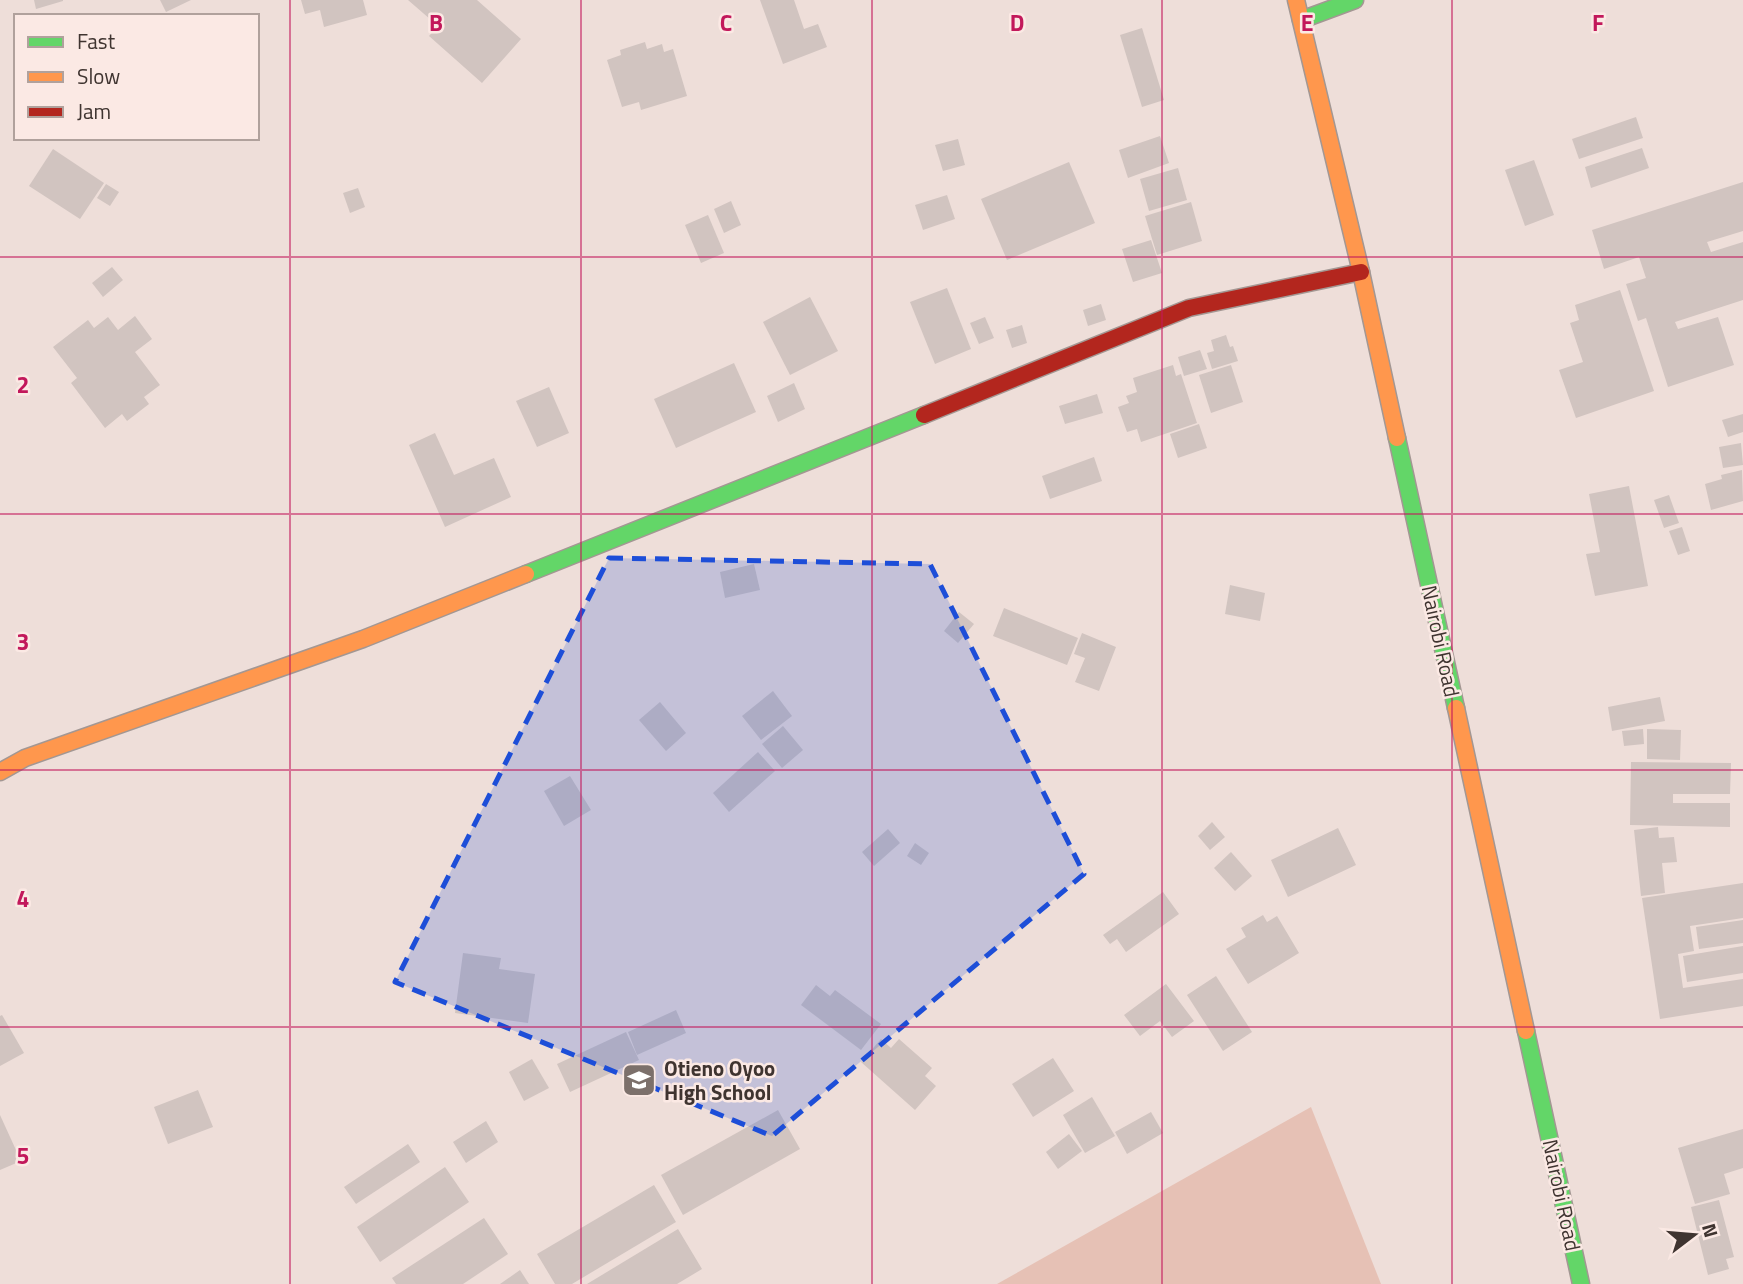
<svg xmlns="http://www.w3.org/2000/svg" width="1743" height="1284" font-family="'Titillium Web',sans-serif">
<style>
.green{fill:#e6c1b5}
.building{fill:#d1c4c0}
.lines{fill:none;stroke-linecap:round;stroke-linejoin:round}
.fast-casing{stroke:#a39793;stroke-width:19}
.slow-casing{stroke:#a39793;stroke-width:19}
.jam-casing{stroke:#a39793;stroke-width:19}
.fast{stroke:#63d668;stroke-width:16}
.slow{stroke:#ff974d;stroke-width:16}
.jam{stroke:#b3261e;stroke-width:16}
.marked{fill:#1d4ed8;fill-opacity:0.2;stroke:#1d4ed8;stroke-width:5;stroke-dasharray:14 9;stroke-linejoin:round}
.grid{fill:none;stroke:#c2185b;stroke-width:2;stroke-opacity:0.55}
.labels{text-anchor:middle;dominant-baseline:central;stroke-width:5;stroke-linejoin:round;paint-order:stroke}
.street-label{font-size:21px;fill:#3f3430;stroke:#fbe9e4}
.poi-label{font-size:21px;font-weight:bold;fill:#3f3430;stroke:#fbe9e4;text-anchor:start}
.grid-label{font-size:23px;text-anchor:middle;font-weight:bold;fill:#c2185b;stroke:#fbe9e4;stroke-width:5;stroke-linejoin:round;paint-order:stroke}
</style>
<rect width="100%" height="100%" fill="#eeded9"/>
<!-- green -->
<polygon class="green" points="1311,1107 1381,1284 997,1284"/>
<!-- building -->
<g class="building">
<polygon points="34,0 63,0 63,1 36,9"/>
<polygon points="160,0 191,0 166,12"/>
<polygon points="301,0 363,0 367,15 324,27 320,10 305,14"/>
<polygon points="408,0 477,0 521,39 482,83 429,36 438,26"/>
<polygon points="760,0 794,0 804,29 818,24 827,47 783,64"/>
<polygon points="1142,28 1164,100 1142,107 1120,35"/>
<polygon points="645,42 647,49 662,44 664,52 673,49 687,96 641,110 639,102 622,107 607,60 621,55 620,50"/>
<polygon points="1636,117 1643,138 1579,159 1572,139"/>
<polygon points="1160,136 1169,163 1128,178 1119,150"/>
<polygon points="958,139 965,165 943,171 935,145"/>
<polygon points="1642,148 1649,168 1591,188 1585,167"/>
<polygon points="53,149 104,183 80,219 29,186"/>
<polygon points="1534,160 1554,215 1525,226 1505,170"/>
<polygon points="1069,162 1095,223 1007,260 981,199"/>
<polygon points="1178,168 1187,200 1149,211 1140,179"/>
<polygon points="1743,182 1743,231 1707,242 1711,252 1743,242 1743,300 1675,322 1678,329 1718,317 1734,365 1668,387 1646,318 1638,321 1626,284 1646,278 1639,257 1604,269 1592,230"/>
<polygon points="106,184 119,192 110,206 97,198"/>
<polygon points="358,188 365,207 350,213 343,193"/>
<polygon points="947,195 955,219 923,230 915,205"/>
<polygon points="731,201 741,225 724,233 714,209"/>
<polygon points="1191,202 1202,241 1157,255 1145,216"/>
<polygon points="708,215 724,253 701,263 685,225"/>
<polygon points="1151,240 1162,273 1133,282 1122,249"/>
<polygon points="112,267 123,280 103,297 92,283"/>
<polygon points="947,288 971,349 935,364 910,302"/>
<polygon points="1620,290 1654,391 1576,418 1559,370 1583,362 1570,323 1579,320 1575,305"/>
<polygon points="810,297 838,351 790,375 763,322"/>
<polygon points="1101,304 1106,320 1088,326 1083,310"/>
<polygon points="135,316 152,339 135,352 160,385 144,397 149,404 127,421 122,414 105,428 71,383 77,378 53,347 88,320 94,328 108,317 118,330"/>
<polygon points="985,317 994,338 979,344 970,323"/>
<polygon points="1022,325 1027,343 1012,348 1006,330"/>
<polygon points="1226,335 1230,347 1233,346 1238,361 1212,369 1207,353 1214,351 1211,340"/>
<polygon points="1200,350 1207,369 1184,376 1178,357"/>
<polygon points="734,363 756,412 676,448 654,399"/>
<polygon points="1173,365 1176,376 1181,374 1197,423 1141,442 1137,429 1127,432 1118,407 1129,403 1126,396 1137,392 1133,378"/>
<polygon points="1231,365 1243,402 1211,413 1199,375"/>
<polygon points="794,383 805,409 778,422 767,396"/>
<polygon points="549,387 569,433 537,447 516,401"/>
<polygon points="1097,394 1103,413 1065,424 1059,406"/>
<polygon points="1743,414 1743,432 1728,437 1722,420"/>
<polygon points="1199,424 1207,448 1178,458 1170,434"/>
<polygon points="435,433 454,475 494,458 511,497 445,527 409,445"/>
<polygon points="1741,443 1743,465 1723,468 1719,447"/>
<polygon points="1094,457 1102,481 1050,499 1042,476"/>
<polygon points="1742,470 1743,501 1711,510 1705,484 1722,479 1721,475"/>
<polygon points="1629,486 1648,586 1595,596 1586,554 1600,552 1589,494"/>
<polygon points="1669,495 1679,523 1664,528 1654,500"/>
<polygon points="1682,527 1690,551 1678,555 1669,531"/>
<polygon points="754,564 760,590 725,598 720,572"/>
<polygon points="1230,585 1265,593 1260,621 1225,614"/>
<polygon points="1004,608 1078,638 1067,665 993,636"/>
<polygon points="959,612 974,624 958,643 944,631"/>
<polygon points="1082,633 1116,647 1099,691 1075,682 1085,658 1074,654"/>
<polygon points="773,691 792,716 761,740 742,716"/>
<polygon points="1660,697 1665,721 1612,731 1608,707"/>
<polygon points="660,702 686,733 666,751 639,720"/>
<polygon points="783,726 803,750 782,768 762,744"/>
<polygon points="1643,729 1644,744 1624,746 1622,731"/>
<polygon points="1647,729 1681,730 1680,760 1647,759"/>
<polygon points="758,752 775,771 729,812 713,793"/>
<polygon points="1631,762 1731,763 1730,794 1673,794 1673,803 1730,803 1730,827 1630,825"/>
<polygon points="570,776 591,810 564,826 544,791"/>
<polygon points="1212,822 1225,837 1210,850 1198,836"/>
<polygon points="1658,827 1659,838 1674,837 1677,862 1662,863 1665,893 1641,896 1634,830"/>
<polygon points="1338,828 1356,865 1288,897 1271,860"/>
<polygon points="888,829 900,843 874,866 862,852"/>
<polygon points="915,843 929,853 921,865 907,856"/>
<polygon points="1231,852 1252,876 1235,891 1214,868"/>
<polygon points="1743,883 1743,918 1690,926 1694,951 1678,954 1683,988 1743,979 1743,1006 1660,1019 1642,898"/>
<polygon points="1163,892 1179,914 1126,952 1117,939 1110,944 1103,935"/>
<polygon points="1263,915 1267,922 1277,916 1299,953 1248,984 1226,949 1246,937 1241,928"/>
<polygon points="1743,920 1743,943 1699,949 1696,927"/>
<polygon points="1743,946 1743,973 1687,982 1683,956"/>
<polygon points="463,953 501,958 499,969 535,974 528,1023 455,1013"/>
<polygon points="1216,976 1252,1032 1223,1051 1187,995"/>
<polygon points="1166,984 1194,1021 1172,1037 1160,1021 1140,1036 1124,1015"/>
<polygon points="816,985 830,996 835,990 881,1024 861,1050 801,1005"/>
<polygon points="676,1010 686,1033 637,1055 628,1032"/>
<polygon points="2,1015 24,1053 0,1066 0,1016"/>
<polygon points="626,1032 639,1060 570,1092 557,1064"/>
<polygon points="881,1039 891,1048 899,1039 932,1068 925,1076 936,1086 915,1110 861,1062"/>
<polygon points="1053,1058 1074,1091 1033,1117 1012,1084"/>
<polygon points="532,1059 549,1088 524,1101 509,1072"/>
<polygon points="198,1090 213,1127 168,1144 154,1107"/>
<polygon points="1092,1097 1115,1136 1085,1153 1063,1115"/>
<polygon points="778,1110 800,1149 683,1215 661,1175"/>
<polygon points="1151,1112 1163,1133 1127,1154 1115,1132"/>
<polygon points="0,1115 21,1161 0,1170"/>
<polygon points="486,1121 498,1142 466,1163 453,1142"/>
<polygon points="1743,1129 1743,1168 1724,1174 1730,1194 1695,1204 1678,1148"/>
<polygon points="1069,1134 1082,1151 1058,1169 1046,1152"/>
<polygon points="408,1144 420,1162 356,1204 344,1187"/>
<polygon points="445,1167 469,1202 380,1262 357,1227"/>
<polygon points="654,1185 676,1222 572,1284 555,1284 537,1254"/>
<polygon points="1719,1200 1734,1257 1726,1259 1729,1269 1708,1275 1691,1207"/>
<polygon points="484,1218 508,1254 463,1284 396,1284 392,1278"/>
<polygon points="678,1229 702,1269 677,1284 587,1284"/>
<polygon points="520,1270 529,1284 500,1284"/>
</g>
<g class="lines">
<!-- fast casing -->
<g class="fast-casing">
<g id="fast">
<polyline points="1301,20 1355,0"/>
<polyline points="1397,438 1456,708"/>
<polyline points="526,574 924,415"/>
<polyline points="1526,1031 1581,1284"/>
</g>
</g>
<!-- slow casing -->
<g class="slow-casing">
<g id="slow">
<polyline points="1296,0 1361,272 1397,438"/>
<polyline points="1456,708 1526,1031"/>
<polyline points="0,772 25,758 363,639 526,574"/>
</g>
</g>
<!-- jam casing -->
<g class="jam-casing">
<polyline id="jam" points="924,415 1189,308 1361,272"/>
</g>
<!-- fast -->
<use href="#fast" class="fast"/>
<!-- slow -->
<use href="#slow" class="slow"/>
<!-- jam -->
<use href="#jam" class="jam"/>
</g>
<!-- marked area -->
<path class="marked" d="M609,558L930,564L1084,874L772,1136L395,982Z"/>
<!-- grid -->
<path class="grid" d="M290,0V1284M581,0V1284M872,0V1284M1162,0V1284M1452,0V1284M0,257H1743M0,514H1743M0,770H1743M0,1027H1743"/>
<!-- icons -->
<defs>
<g id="school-square" transform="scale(1.75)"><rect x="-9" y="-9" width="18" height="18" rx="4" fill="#7c706b" stroke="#fbe9e4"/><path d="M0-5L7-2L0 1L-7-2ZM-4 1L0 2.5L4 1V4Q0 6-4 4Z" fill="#fff"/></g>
</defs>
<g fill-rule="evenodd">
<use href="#school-square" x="639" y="1080"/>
</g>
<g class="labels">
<!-- street labels -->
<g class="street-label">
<text transform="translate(1441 641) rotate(78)">Nairobi Road</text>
<text transform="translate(1562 1195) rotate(78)">Nairobi Road</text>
</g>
<!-- poi labels -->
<g class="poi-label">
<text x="664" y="1068">Otieno Oyoo<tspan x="664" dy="24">High School</tspan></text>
</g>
</g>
<g class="grid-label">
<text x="436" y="31">B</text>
<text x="726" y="31">C</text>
<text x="1017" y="31">D</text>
<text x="1307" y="31">E</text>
<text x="1598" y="31">F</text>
<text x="23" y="393">2</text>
<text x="23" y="650">3</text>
<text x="23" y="907">4</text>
<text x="23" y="1164">5</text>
</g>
<!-- legend -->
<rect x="14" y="14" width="245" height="126" fill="#fbe9e4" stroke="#b0a19c" stroke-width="2"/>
<rect x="28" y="37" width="35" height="10" fill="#63d668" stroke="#b0a19c" stroke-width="2"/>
<text x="77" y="49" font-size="21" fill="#3f3430">Fast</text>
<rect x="28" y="72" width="35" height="10" fill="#ff974d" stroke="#b0a19c" stroke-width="2"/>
<text x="77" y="84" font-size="21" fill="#3f3430">Slow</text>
<rect x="28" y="107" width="35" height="10" fill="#b3261e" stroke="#b0a19c" stroke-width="2"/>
<text x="77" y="119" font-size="21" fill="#3f3430">Jam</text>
<!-- north arrow -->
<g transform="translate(1694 1235) rotate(74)" stroke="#fbe9e4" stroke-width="5" paint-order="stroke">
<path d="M0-5L12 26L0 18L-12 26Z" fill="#3f3430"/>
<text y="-10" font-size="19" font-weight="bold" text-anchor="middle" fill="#3f3430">N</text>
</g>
</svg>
